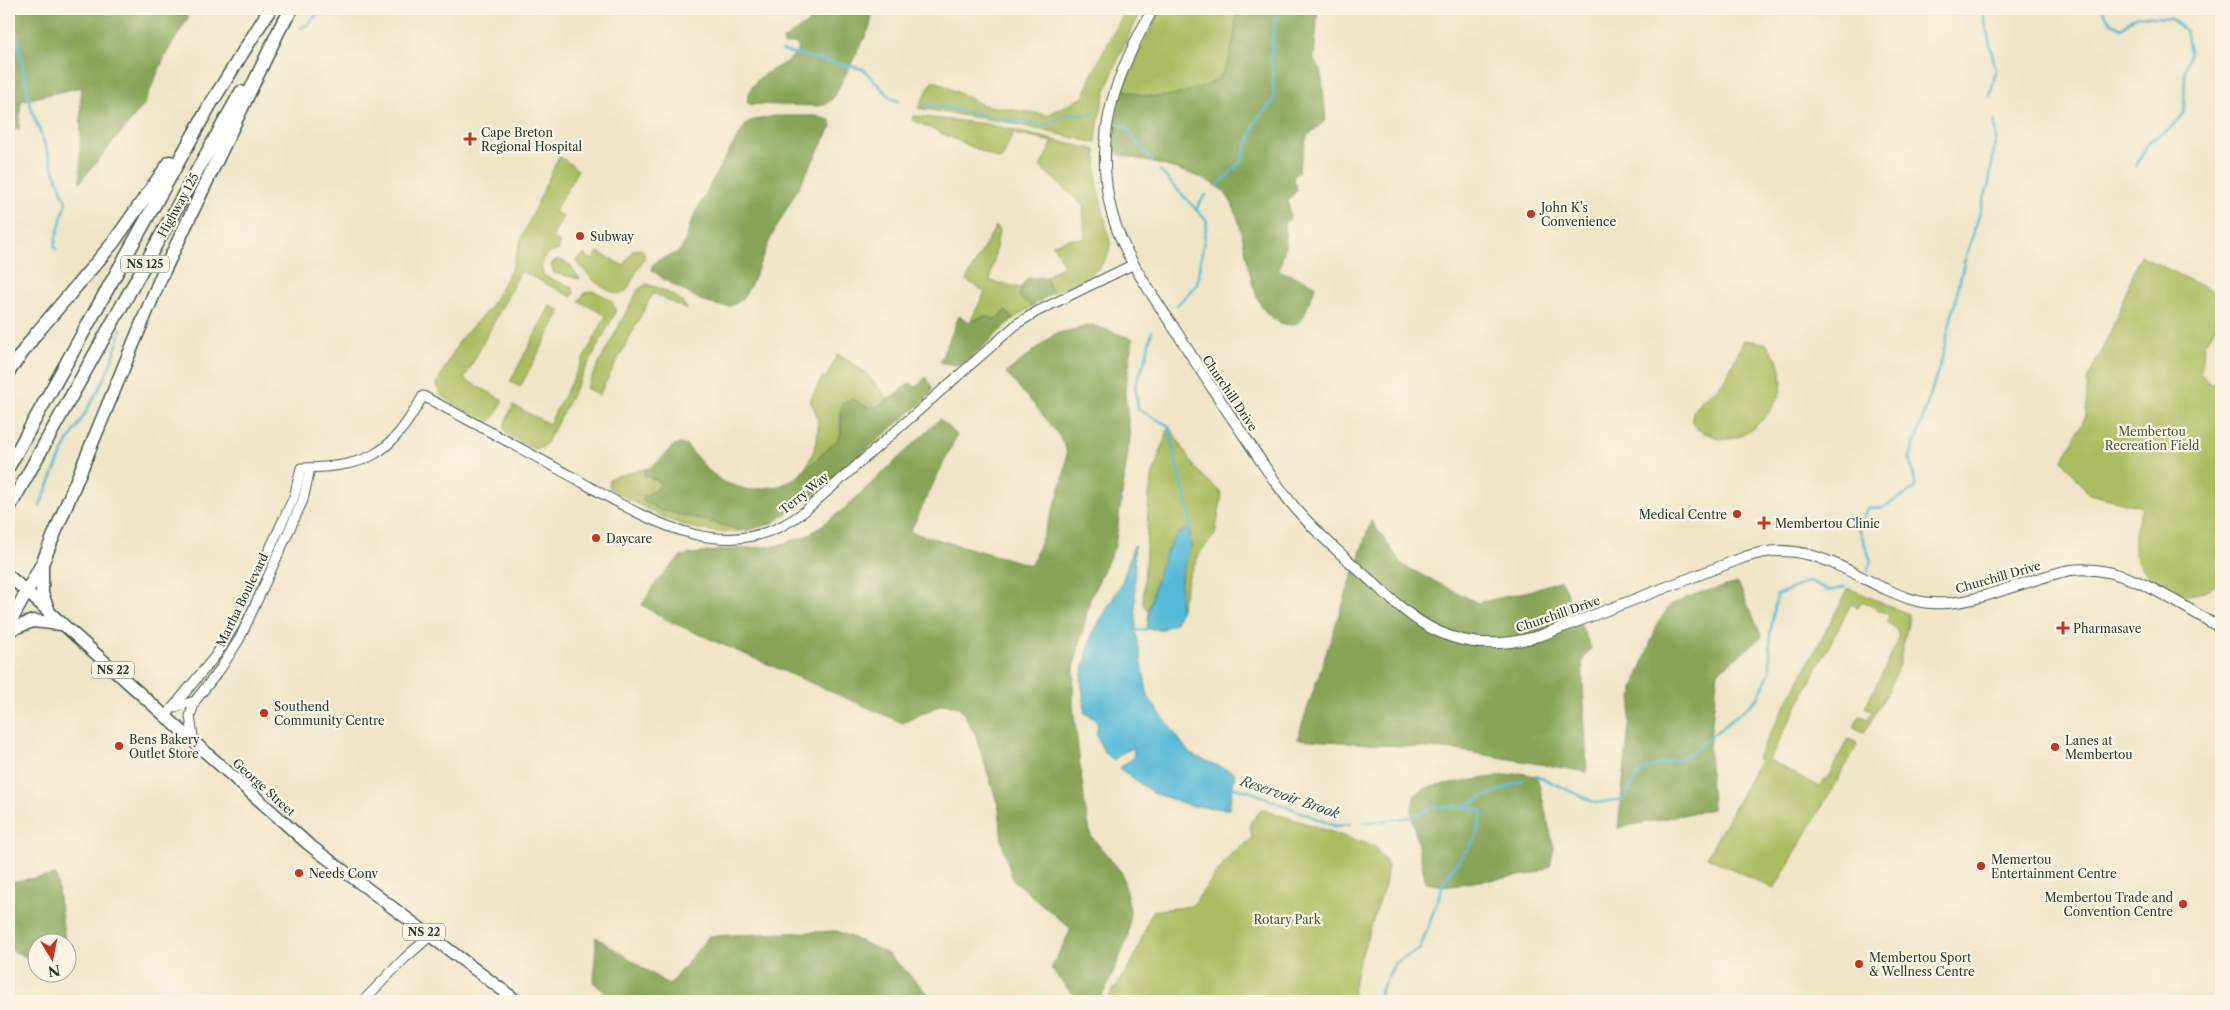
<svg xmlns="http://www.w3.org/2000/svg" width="2230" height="1010" font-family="'Libre Caslon Text',serif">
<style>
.green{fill:#aabc5f;stroke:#647c4a}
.forest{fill:#87a456;stroke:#537045}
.water{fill:#57bad6;stroke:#3b7c85}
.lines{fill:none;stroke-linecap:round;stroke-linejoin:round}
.stream{stroke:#57bad6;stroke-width:2.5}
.tertiary-casing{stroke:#3e564a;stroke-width:11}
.secondary-casing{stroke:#3e564a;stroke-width:12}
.primary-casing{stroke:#3e564a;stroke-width:14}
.motorway-casing{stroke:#3e564a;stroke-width:15}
.tertiary{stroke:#fff;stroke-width:9}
.secondary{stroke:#fff;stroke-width:10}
.primary{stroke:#fff;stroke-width:11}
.motorway{stroke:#fff;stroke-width:12}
.poi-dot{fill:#c8321e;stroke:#fcf5e5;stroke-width:2}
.labels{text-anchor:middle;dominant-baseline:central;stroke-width:4.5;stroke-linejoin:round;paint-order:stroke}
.shield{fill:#fcf5e5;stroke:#617469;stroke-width:1}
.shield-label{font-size:11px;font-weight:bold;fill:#1f3d34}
.poi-label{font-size:12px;fill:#1f3d34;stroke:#fcf5e5;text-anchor:start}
.street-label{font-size:12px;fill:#1f3d34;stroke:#fcf5e5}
.park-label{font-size:12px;fill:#425d3f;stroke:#fcf5e5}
.water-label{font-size:14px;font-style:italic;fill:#2d5c5c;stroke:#fcf5e5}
</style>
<rect width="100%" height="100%" fill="#fcf5e5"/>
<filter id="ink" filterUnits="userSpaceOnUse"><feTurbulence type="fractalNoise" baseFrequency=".02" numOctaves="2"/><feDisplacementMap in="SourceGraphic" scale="10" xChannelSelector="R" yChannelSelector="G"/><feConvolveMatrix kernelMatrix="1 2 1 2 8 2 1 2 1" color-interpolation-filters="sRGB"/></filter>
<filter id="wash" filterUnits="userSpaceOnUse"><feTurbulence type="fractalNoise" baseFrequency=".0096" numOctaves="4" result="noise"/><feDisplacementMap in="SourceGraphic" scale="20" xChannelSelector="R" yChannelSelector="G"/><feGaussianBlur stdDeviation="1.12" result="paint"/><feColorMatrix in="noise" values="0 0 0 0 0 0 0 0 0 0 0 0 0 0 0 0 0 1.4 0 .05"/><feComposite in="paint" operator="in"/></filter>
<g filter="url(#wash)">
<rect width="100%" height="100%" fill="#efe5c6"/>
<!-- green -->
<g class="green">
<path d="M1126,9H1143C1120,52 1099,94 1096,143L1011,123L918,108L933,80L983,105L1047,115L1084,97L1090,78Z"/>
<path d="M1161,9H1238C1235,29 1233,68 1215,81C1205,87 1193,89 1182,93C1160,99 1144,97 1122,89L1135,60Z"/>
<path d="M914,116L987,124L1096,150L1097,184L1110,243C1110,272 1074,283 1052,293L1046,277L1064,265L1053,244L1069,239H1085L1083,205L1040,167L1053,142L1013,134L1001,160L912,120Z"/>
<path d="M559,156L578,170L554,212L563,216L552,238L559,242V250L547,254L541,267L544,276L572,287L574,293L572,297L521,271L464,379L503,400C498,410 495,423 483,422L439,394L437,383L461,338L489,309L512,268L522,237Z"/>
<polygon points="996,226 999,231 990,281 1021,288 1019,297 1032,306 1013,319 1006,312 997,319 984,316 970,322 985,292 966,280"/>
<path d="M642,249L644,253V258L626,291L622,294C602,292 587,275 576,260L584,255L593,260L598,252L624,266L633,250Z"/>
<path d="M2140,255L2221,296V317L2205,345L2200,372L2210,383L2221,388V582C2210,589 2199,595 2185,595C2163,595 2141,573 2135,553C2131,539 2139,521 2142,507L2089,494L2063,460L2086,416L2087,381L2114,324Z"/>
<polygon points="558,259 570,265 580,279 554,273 551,265 554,261"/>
<path d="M646,284C657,287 685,298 687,310L653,293L599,395L586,388L638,290Z"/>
<path d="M591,291C601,293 617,301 615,313L546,444L542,448L534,449L506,434L504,426L513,405L549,424L606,316L579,301L585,293Z"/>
<polygon points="550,306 561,311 520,387 510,382"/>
<path d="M1744,340L1765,343C1775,354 1782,365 1782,381C1783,403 1751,438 1729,439C1722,439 1716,437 1710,435C1702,432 1696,430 1692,422C1690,401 1712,396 1722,383C1731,370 1737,354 1744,340Z"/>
<path d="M838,354L866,373L888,399C878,406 871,412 860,403L840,412L841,434L838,440L799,476C816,456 826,424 810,401L822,377L826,378Z"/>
<polygon points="1169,426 1196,469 1222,494 1215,535 1201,551 1189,576 1180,612 1181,576 1191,546 1190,530 1168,548 1148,611 1143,604 1149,496 1153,474"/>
<path d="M647,468L644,471L650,478L659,482L660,484L657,489L643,497L644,502C662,511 679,514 699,519C716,523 731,529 748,530C707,537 674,524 638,504C628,499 617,494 609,487V479L613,477Z"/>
<path d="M1849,588L1908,614L1909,619L1899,664L1891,686L1866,730L1863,732L1854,727L1860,715L1868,719L1872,711L1865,707L1897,644C1900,632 1897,629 1887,622L1889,615L1862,601L1858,607L1851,604L1769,760L1820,787L1824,780L1827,779L1848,739L1856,742L1857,746L1774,889L1707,857L1760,760L1757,758Z"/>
<polygon points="1262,809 1374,846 1388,865 1385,885 1358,965 1351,1001 1106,1001 1134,959 1152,911 1192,906 1231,854 1252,839 1250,823"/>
</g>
<!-- forest -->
<g class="forest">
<polygon points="9,9 103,9 106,15 181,9 188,18 166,54 143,106 80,182 81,87 21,101 19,130 9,128"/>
<path d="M828,9H873L870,27L834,97L825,105L817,106L749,104L747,101C755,66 782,74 799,49L796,43L784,45L783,40Z"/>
<path d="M1238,9H1318L1314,60L1321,70L1326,120L1307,136L1298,172L1293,176L1297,190L1288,200L1290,219L1284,223L1286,245L1279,270L1316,285L1303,318L1294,325C1236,325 1256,221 1222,190C1200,171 1143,161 1114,153L1117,116L1122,89C1144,97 1160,99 1182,93C1193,89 1205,87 1215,81C1234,68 1234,29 1238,9Z"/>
<path d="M775,116H815L830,120L832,126L771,237L752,282L744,297L737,303L730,306H719L704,302L665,280L652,270V266C659,255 675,259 683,246C687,238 688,229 692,221C707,189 725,156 745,126L750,121Z"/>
<polygon points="1046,277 1052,293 1032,306 1019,297 1021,288 1027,278"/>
<polygon points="1006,311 1013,319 965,363 955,365 940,362 959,316 970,322 984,316 994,320"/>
<path d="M1092,325L1133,339L1125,393L1130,437L1115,546L1090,599L1074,668L1073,706L1085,807L1091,836L1122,873L1130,910L1128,938L1106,989L1097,1001H1078L1051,969L1071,929L1013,880L1002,843L999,808L975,734L960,707L942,704L903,723L673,623L642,605L657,581L681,556L721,550L776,546L807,536L844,509L940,419L957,435L910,532L1031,565C1041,539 1071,474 1066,449C1062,434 1018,387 1006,373L1055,334Z"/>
<path d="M926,377L932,387L931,393L926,399L809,499L771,524L748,530L737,529L698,518L662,511L644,502L643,497L657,489L660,484L657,480L644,475V471L657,463L674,445L680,444L687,446L707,469L723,482L749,490L780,486L799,476L837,440L841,434V404C858,392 859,410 874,407C884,405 901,389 910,383L916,387Z"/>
<polygon points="1371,521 1404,566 1478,603 1529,591 1561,580 1591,648 1582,661 1587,772 1456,750 1297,739"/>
<polygon points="1738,583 1762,637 1718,672 1709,747 1712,809 1618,828 1633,689 1658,623 1670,605 1699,593"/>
<polygon points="1520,773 1537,776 1554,848 1550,866 1534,874 1444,886 1426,883 1411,812 1415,794 1431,786"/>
<polygon points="56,875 65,942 38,942 37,962 9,949 9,882"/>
<polygon points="837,931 887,953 936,1001 615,1001 594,983 596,937 669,985 709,936"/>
</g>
<!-- water -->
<g class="water">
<path d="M1190,530L1191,546L1181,576L1180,612L1176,622L1163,629H1147C1148,606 1162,548 1179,533C1182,531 1187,530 1190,530Z"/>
<polygon points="1134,545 1136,631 1148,697 1190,754 1235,773 1229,809 1192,806 1153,793 1119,768 1133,758 1134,748 1127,750 1114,760 1104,753 1096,734 1098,726 1096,720 1085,713 1081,679 1092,634 1121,585"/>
</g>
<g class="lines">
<!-- stream -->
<g class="stream">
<polyline points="14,9 13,16 30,105 66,202 54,246 57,250"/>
<polyline points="1982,9 1996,71 1990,97"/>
<polyline points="2102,9 2111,23 2122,28 2135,16 2170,18 2186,31 2190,52 2185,70 2184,113 2169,129 2150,141 2136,166"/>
<polyline points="639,12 645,9"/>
<polyline points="301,28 307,25 322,9"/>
<polyline points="782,51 863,69 891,98 898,101"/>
<polyline points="924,104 1044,126 1067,114 1093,114"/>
<polyline points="1119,124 1130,131 1132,137 1152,161"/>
<polyline points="1160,171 1207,221 1197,284 1177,305"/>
<polyline points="1219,185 1241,161 1257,119 1274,101 1271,58 1275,19 1285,9"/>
<polyline points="1196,210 1202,199 1206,195"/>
<polyline points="1152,331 1145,361 1135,385 1138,409 1169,426 1177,467 1189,509 1190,530"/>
<path d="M40,505C49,485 57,462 68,442C89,406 114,370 121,328"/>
<polyline points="1868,571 1871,561 1859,529 1867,508 1882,508 1916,488 1910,458 1942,358 1964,263 1989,183 1996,138 1994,121"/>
<polyline points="1136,631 1147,629"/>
<polyline points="1536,775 1596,803 1623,799 1640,771 1688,755 1758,698 1770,671 1770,634 1777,595 1809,581 1830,591 1845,587"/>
<polyline points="1229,787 1249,791 1335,826 1350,824"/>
<polyline points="1465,805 1523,780"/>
<polyline points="1363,823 1413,817 1433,807 1464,806 1483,811 1475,839 1445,879 1420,949 1395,963 1380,992 1382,1001"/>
</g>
</g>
</g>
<g filter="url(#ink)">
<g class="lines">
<!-- tertiary casing -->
<g class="tertiary-casing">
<g id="tertiary">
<polyline points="172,708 195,701 221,668 240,638 303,500 310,468"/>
<path d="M165,717L216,655L234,626L294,497L301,468C369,467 390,455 423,396C469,420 514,445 560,470C635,511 723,576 805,511L1018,323L1038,311L1134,264"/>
<polyline points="194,743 190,716 195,701"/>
<polyline points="363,1001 405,958 430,936"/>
</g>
</g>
<!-- secondary casing -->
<g class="secondary-casing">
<path id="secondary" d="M1153,9C1117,72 1095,128 1109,201C1118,249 1150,291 1176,331C1199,368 1222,404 1247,440C1263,464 1278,488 1297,510C1319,535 1344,557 1369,579C1390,598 1411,619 1437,631C1470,647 1507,646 1542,635L1745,557C1798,539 1835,564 1881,587C1897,594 1913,602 1931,603C1975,607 2027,578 2071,570C2124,563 2176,603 2221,628"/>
</g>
<!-- primary casing -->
<g class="primary-casing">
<polyline id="primary" points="9,576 308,844 517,1001"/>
</g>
<!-- motorway casing -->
<g class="motorway-casing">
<g id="motorway">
<polyline points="280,28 292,9"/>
<polyline points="9,371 35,335 113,243 170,162"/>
<polyline points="9,466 210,105 270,9"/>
<polyline points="9,508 241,92"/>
<polyline points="42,567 42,594 50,614"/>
<polyline points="9,624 42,564 161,277 283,22"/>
<polyline points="9,630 33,621 61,624"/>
</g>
</g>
<!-- tertiary -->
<use href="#tertiary" class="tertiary"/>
<!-- secondary -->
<use href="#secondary" class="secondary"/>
<!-- primary -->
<use href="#primary" class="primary"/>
<!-- motorway -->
<use href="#motorway" class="motorway"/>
</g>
</g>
<!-- markers -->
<g class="poi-dot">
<path d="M467.5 131.5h5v5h5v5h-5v5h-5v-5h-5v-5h5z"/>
<circle cx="1531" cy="214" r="5"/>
<circle cx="580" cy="236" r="5"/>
<circle cx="1737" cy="514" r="5"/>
<path d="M1761.5 515.5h5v5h5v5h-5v5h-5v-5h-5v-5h5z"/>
<circle cx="596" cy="538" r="5"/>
<path d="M2060.5 620.5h5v5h5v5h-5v5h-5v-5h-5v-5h5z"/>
<circle cx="264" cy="713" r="5"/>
<circle cx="119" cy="746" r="5"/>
<circle cx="2055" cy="747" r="5"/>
<circle cx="1981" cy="866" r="5"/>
<circle cx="299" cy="873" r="5"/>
<circle cx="2183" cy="904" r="5"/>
<circle cx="1859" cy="964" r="5"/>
</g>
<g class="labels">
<!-- shield labels -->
<g class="shield">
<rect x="121" y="255.5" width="48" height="17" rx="4"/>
<rect x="92" y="661.5" width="42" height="17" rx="4"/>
<rect x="403" y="923.5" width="42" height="17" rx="4"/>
</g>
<g class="shield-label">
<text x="145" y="264">NS 125</text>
<text x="113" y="670">NS 22</text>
<text x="424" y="932">NS 22</text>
</g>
<!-- poi labels -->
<g class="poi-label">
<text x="481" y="132">Cape Breton<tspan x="481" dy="14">Regional Hospital</tspan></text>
<text x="1541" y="207">John K's<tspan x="1541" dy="14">Convenience</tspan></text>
<text x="590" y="236">Subway</text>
<text x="1727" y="514" text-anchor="end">Medical Centre</text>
<text x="1775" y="523">Membertou Clinic</text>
<text x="606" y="538">Daycare</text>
<text x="2073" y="628">Pharmasave</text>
<text x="274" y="706">Southend<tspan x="274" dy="14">Community Centre</tspan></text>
<text x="129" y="739">Bens Bakery<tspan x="129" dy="14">Outlet Store</tspan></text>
<text x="2065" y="740">Lanes at<tspan x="2065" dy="14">Membertou</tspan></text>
<text x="1991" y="859">Memertou<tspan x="1991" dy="14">Entertainment Centre</tspan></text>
<text x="309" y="873">Needs Conv</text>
<text x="2173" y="897" text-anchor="end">Membertou Trade and<tspan x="2173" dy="14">Convention Centre</tspan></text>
<text x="1869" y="957">Membertou Sport<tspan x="1869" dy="14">&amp; Wellness Centre</tspan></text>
</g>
<!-- street labels -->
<g class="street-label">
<text transform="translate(178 205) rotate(-61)">Highway 125</text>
<text transform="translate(1230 393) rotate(56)">Churchill Drive</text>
<text transform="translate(804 493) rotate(-39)">Terry Way</text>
<text transform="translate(1998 577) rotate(-16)">Churchill Drive</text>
<text transform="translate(242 600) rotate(-64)">Martha Boulevard</text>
<text transform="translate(1558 614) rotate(-19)">Churchill Drive</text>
<text transform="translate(264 787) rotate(42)">George Street</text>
</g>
<!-- park labels -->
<g class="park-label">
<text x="2152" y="431">Membertou<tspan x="2152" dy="14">Recreation Field</tspan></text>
<text x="1287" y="919">Rotary Park</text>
</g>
<!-- water labels -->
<g class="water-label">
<text transform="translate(1290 797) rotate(19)">Reservoir Brook</text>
</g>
</g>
<!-- margin -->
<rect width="2230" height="1010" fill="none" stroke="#fcf5e5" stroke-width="30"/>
<!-- north arrow -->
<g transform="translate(52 958) rotate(170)"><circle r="24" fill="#fcf5e5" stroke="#a4ab9e"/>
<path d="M0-4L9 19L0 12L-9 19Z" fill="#c8321e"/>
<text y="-8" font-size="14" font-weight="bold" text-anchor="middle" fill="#1f3d34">N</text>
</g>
</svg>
